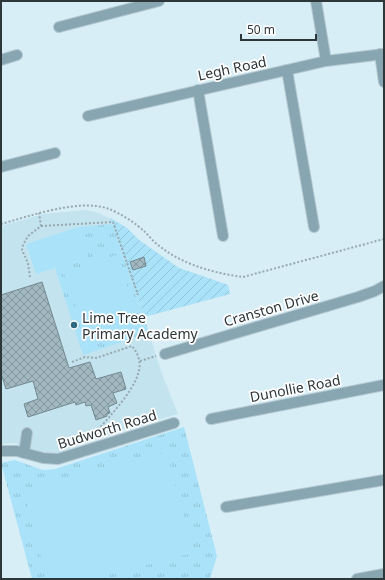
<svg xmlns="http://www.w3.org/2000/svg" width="385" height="580" font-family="'Noto Sans',sans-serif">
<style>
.built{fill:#c3e3ef}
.grass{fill:url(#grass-tufts)}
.garden{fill:url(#garden-furrows)}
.pitch{fill:#aae3f9}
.building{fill:url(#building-cross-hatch);stroke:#738890}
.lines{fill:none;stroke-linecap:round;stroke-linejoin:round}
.minor-casing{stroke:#b5c9d1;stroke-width:12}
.path{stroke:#97a8af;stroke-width:2;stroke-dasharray:2 2;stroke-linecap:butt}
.minor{stroke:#88a6b2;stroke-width:10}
.poi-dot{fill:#2b6a80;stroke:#fff;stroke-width:1.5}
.labels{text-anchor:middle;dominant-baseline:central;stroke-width:3.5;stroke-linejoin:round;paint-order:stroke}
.street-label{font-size:14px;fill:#2d3639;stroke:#fff}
.poi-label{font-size:14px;fill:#2d3639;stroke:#fff;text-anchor:start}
</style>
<defs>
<pattern id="grass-tufts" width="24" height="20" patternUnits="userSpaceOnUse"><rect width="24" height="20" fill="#aae3f9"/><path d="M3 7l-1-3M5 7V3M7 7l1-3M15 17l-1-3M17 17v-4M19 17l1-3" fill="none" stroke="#93c3d6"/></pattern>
<pattern id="garden-furrows" width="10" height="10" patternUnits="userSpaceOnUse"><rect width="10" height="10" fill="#aae3f9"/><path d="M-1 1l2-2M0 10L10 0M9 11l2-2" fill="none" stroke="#93c3d6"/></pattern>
<pattern id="building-cross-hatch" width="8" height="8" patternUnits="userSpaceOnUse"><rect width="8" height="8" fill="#a2b8c1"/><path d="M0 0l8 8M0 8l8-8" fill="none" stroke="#84969e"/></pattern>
</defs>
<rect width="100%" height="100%" fill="#d7eef7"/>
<!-- built -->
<polygon class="built" points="86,210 99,213 115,221 127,228 139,240 179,268 228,285 230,294 144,317 162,374 178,414 121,430 58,453 42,452 14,443 1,444 1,226 43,214"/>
<!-- grass -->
<g class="grass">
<polygon points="112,224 149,333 83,355 55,268 88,258 78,227"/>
<polygon points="184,427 217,556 210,579 32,579 1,463 15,460 43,470 55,469"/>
</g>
<!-- garden -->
<polygon class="garden" points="110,218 127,228 139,240 179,268 228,285 230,294 144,317"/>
<!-- pitch -->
<g class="pitch">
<polygon points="78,227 88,258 36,274 26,244"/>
<polygon points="117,255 141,328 88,345 64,273"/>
<polygon points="167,452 193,553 92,579 47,579 23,490"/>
</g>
<!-- building -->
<g class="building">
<polygon points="144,257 146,266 133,270 130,262"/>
<polygon points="42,282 69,368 90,362 96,379 121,372 126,389 113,393 117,403 108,407 110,413 107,414 107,416 96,420 91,405 86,406 85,402 76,405 75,402 28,417 24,404 38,399 33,381 6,389 1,373 1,295"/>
</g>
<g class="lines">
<!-- minor casing -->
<g class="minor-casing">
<g id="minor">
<polyline points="316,1 326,61"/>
<polyline points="59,27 159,1"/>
<polyline points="380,54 384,82"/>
<polyline points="1,60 17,55"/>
<polyline points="287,70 314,227"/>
<polyline points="198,90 223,236"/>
<polyline points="88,116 326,61 384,54"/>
<polyline points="1,167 55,153"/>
<polyline points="165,354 358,297 375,291 384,286"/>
<polyline points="211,419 384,385"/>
<polyline points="1,451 17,451 43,458 58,459 174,423"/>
<polyline points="24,453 27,433"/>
<polyline points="226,507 384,480"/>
<polyline points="357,579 384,574"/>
</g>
</g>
<!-- path -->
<g class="path">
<path d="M1,224C30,216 80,198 109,209C120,213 137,224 145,232C149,236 153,241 158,245C181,264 213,273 243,277L384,239"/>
<polyline points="41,226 113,222 138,295"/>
<polyline points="30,277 28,263 22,250 23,245 28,236 41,226 39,213"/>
<polyline points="140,361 156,356"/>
<path d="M72,362L85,357L96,358L132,346C135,350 138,354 139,360C145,382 107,418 94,435"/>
</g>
<!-- minor -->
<use href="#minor" class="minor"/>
</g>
<!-- markers -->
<circle class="poi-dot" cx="74" cy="325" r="4"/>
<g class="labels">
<!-- street labels -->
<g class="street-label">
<text transform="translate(232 68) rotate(-12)">Legh Road</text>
<text transform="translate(271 308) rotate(-16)">Cranston Drive</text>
<text transform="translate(295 388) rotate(-11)">Dunollie Road</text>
<text transform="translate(107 429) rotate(-17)">Budworth Road</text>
</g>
<!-- poi labels -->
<g class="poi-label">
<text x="82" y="317">Lime Tree<tspan x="82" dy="16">Primary Academy</tspan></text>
</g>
</g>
<!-- border -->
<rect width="385" height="580" fill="none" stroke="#2d3639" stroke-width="4"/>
<!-- scale -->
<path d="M241 34v6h75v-6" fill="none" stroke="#2d3639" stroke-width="2"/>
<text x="247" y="34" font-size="12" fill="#2d3639" stroke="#ffffff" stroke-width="3" paint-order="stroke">50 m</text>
</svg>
